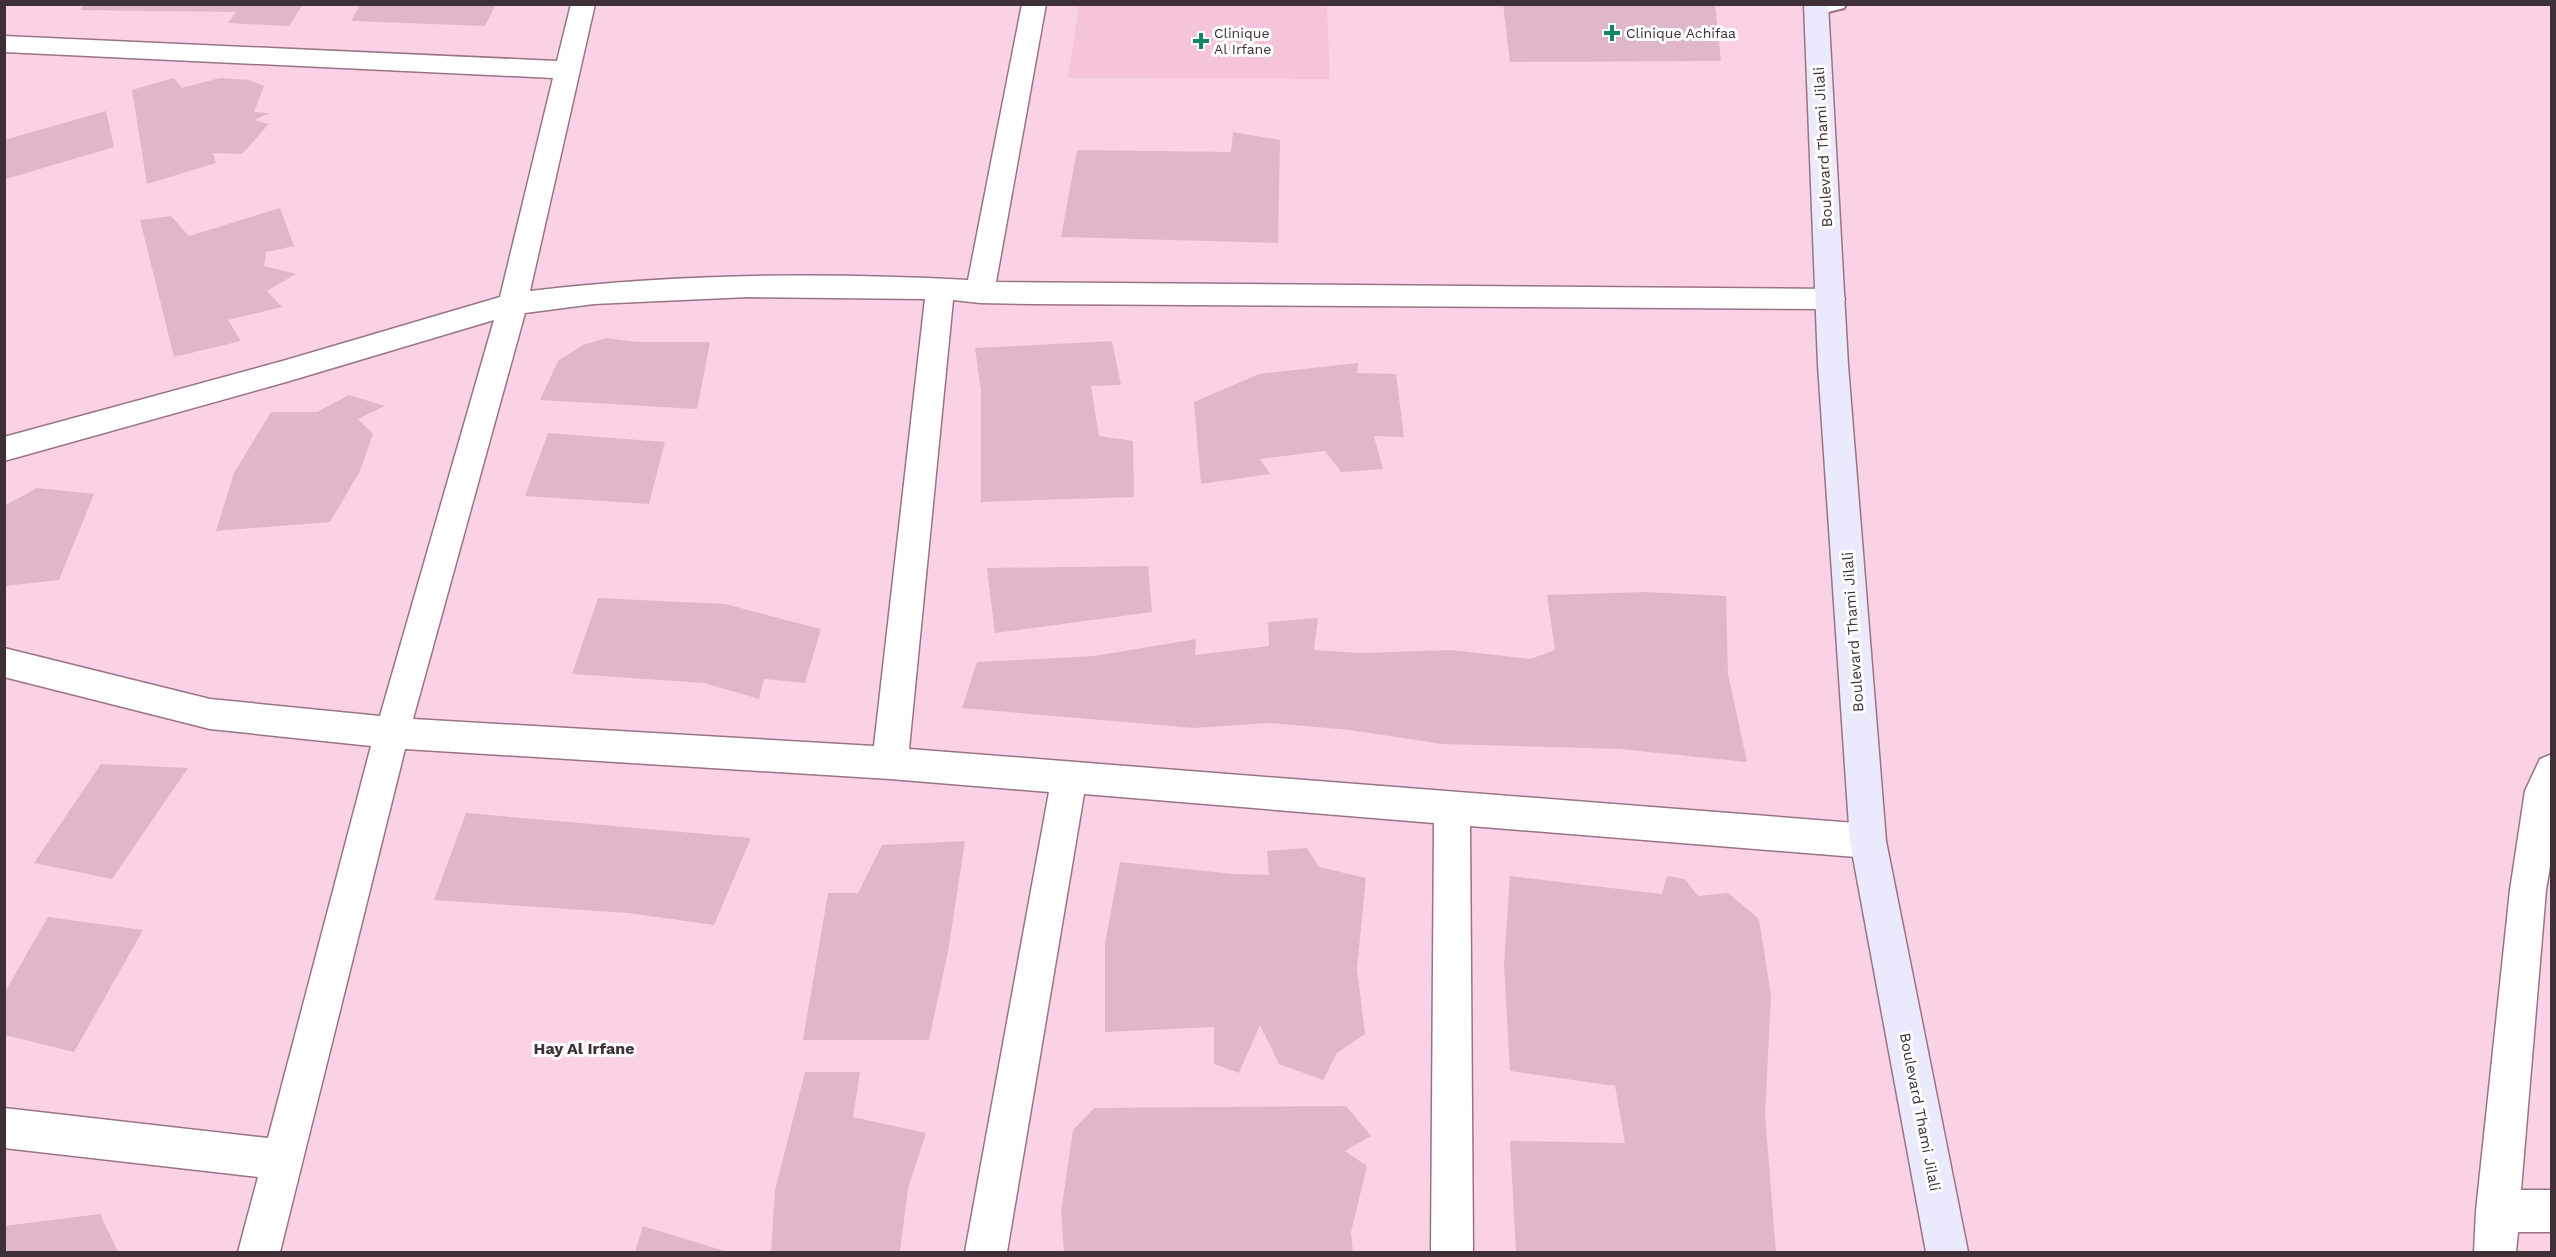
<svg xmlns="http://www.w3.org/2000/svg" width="2556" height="1257" font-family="'Work Sans',sans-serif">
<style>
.built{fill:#f5c4db}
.building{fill:#e0b7ca}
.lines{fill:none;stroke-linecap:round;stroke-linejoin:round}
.lane-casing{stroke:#997485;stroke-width:4}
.street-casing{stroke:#997485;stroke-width:3}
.secondary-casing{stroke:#997485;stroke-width:3}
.lane{fill:#fff;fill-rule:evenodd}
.street{fill:#fff;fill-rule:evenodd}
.secondary{fill:#ebe9fc;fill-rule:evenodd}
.poi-dot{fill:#118768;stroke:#fff;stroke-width:2}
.labels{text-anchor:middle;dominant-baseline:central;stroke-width:6;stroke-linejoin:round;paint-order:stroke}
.far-poi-label{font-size:14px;fill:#3f2f37;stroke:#fff;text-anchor:start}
.street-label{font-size:15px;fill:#3f2f37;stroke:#fff}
.neighbourhood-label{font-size:16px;font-weight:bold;fill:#3f2f37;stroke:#fff}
</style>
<rect width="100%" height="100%" fill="#fbd2e5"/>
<!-- built -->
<polygon class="built" points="1079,5 1327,5 1330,79 1068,78"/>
<!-- building -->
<g class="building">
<polygon points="85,4 303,4 289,26 228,23 236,12 80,10"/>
<polygon points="361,4 496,4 485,26 351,21"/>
<polygon points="1503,4 1715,4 1721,61 1510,62"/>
<polygon points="174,78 182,88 220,78 249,80 264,86 254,112 270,113 254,120 269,124 242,154 213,153 216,163 147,184 132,90"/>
<polygon points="106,111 114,147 6,179 4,140"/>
<polygon points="1233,132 1280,140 1278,243 1061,237 1077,150 1231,152"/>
<polygon points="280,208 294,246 266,252 264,266 296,274 267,291 282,307 228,320 241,341 174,357 140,220 171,216 189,236"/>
<polygon points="606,338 636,342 710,342 697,409 540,400 558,361 583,345"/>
<polygon points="1112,341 1121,385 1091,386 1099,436 1133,441 1134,497 981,502 981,391 975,348"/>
<polygon points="1358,363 1357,373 1396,374 1404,437 1374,436 1383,469 1341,472 1325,451 1260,459 1270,474 1201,484 1194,402 1259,374"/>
<polygon points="349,395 385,406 358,419 373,434 360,471 330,522 216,531 234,473 271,412 317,412"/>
<polygon points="548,433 665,442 649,504 525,496"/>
<polygon points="37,488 94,494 59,580 4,586 4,506"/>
<polygon points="1148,566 1152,612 995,633 987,568"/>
<polygon points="1644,592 1726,596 1728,674 1747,762 1619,749 1442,744 1350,730 1269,723 1194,728 962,708 977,662 1094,656 1196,639 1195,655 1269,646 1268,622 1318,618 1314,650 1360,653 1452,650 1530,659 1555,650 1547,595"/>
<polygon points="598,598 725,604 821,629 805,683 764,679 759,699 704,683 572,674"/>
<polygon points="101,764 188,768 112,879 34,863"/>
<polygon points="466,813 557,821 751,838 714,925 628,913 434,900"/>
<polygon points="965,841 948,952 929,1040 803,1040 828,893 858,893 882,845"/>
<polygon points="1307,848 1319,867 1366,878 1357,969 1365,1034 1337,1053 1323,1080 1279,1064 1260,1025 1239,1073 1214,1064 1214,1027 1105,1032 1105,944 1120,862 1234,874 1269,875 1267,851"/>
<polygon points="1510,876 1662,894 1667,876 1685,879 1698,896 1728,893 1759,919 1771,995 1765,1115 1776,1252 1516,1252 1510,1141 1625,1143 1615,1086 1510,1071 1504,964"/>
<polygon points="48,917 143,930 74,1052 5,1035 5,992"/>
<polygon points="805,1072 860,1072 853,1117 926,1133 908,1188 900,1252 771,1252 775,1190"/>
<polygon points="1346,1106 1371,1136 1345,1151 1367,1166 1351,1232 1353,1252 1064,1252 1061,1212 1073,1130 1094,1108"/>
<polygon points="100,1214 118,1252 4,1252 4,1226"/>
<polygon points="643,1226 728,1252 635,1252"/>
</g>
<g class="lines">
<!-- lane casing -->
<g class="lane-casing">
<polygon id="lane" points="1817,4 1846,4 1844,8 1816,15 1810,14 1808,10 1810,6"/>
</g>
<!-- street casing -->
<g class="street-casing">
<g id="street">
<path d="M571,4H595L530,291C674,274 823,272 968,280L1022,4H1046L996,282L1831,289L1841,292L1845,299L1841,306L1831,309L1032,304L980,303L953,300L909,749L1868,824L1881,829L1886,841L1881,853L1868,858L1470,826L1473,1252H1431L1434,823L1084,794L1007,1252H965L1049,792L890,779L405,749L280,1252H238L258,1177L4,1148V1108L268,1138L371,746L210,729L4,677V648L210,699L380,716L494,320L286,382L4,461V437L286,360L500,297L553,78L4,52V36L557,61ZM748,297L925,299L874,746L413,719L525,313L594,304Z"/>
<polygon points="2552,754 2552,854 2546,890 2521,1190 2552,1190 2552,1232 2518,1232 2516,1252 2474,1252 2476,1211 2510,890 2525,791 2540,759"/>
</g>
</g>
<!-- secondary casing -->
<g class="secondary-casing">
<polygon id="secondary" points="1804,4 1828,4 1848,365 1886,841 1968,1252 1926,1252 1850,841 1818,365"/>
</g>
<!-- lane -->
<use href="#lane" class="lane"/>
<!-- street -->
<use href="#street" class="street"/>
<!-- secondary -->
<use href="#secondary" class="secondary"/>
</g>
<!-- markers -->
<g class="poi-dot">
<path d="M1609 24h6v6h6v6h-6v6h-6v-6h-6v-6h6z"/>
<path d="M1198 32h6v6h6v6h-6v6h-6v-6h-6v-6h6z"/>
</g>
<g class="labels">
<!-- far-poi labels -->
<g class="far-poi-label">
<text x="1214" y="33">Clinique<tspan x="1214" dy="16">Al Irfane</tspan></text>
<text x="1626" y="33">Clinique Achifaa</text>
</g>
<!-- street labels -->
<g class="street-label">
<text transform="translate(1823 147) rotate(-93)">Boulevard Thami Jilali</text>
<text transform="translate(1853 632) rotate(-94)">Boulevard Thami Jilali</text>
<text transform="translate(1920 1112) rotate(79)">Boulevard Thami Jilali</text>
</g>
<!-- neighbourhood labels -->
<g class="neighbourhood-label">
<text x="584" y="1048">Hay Al Irfane</text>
</g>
</g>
<!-- border -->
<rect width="2556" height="1257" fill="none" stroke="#3f2f37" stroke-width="12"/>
</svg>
